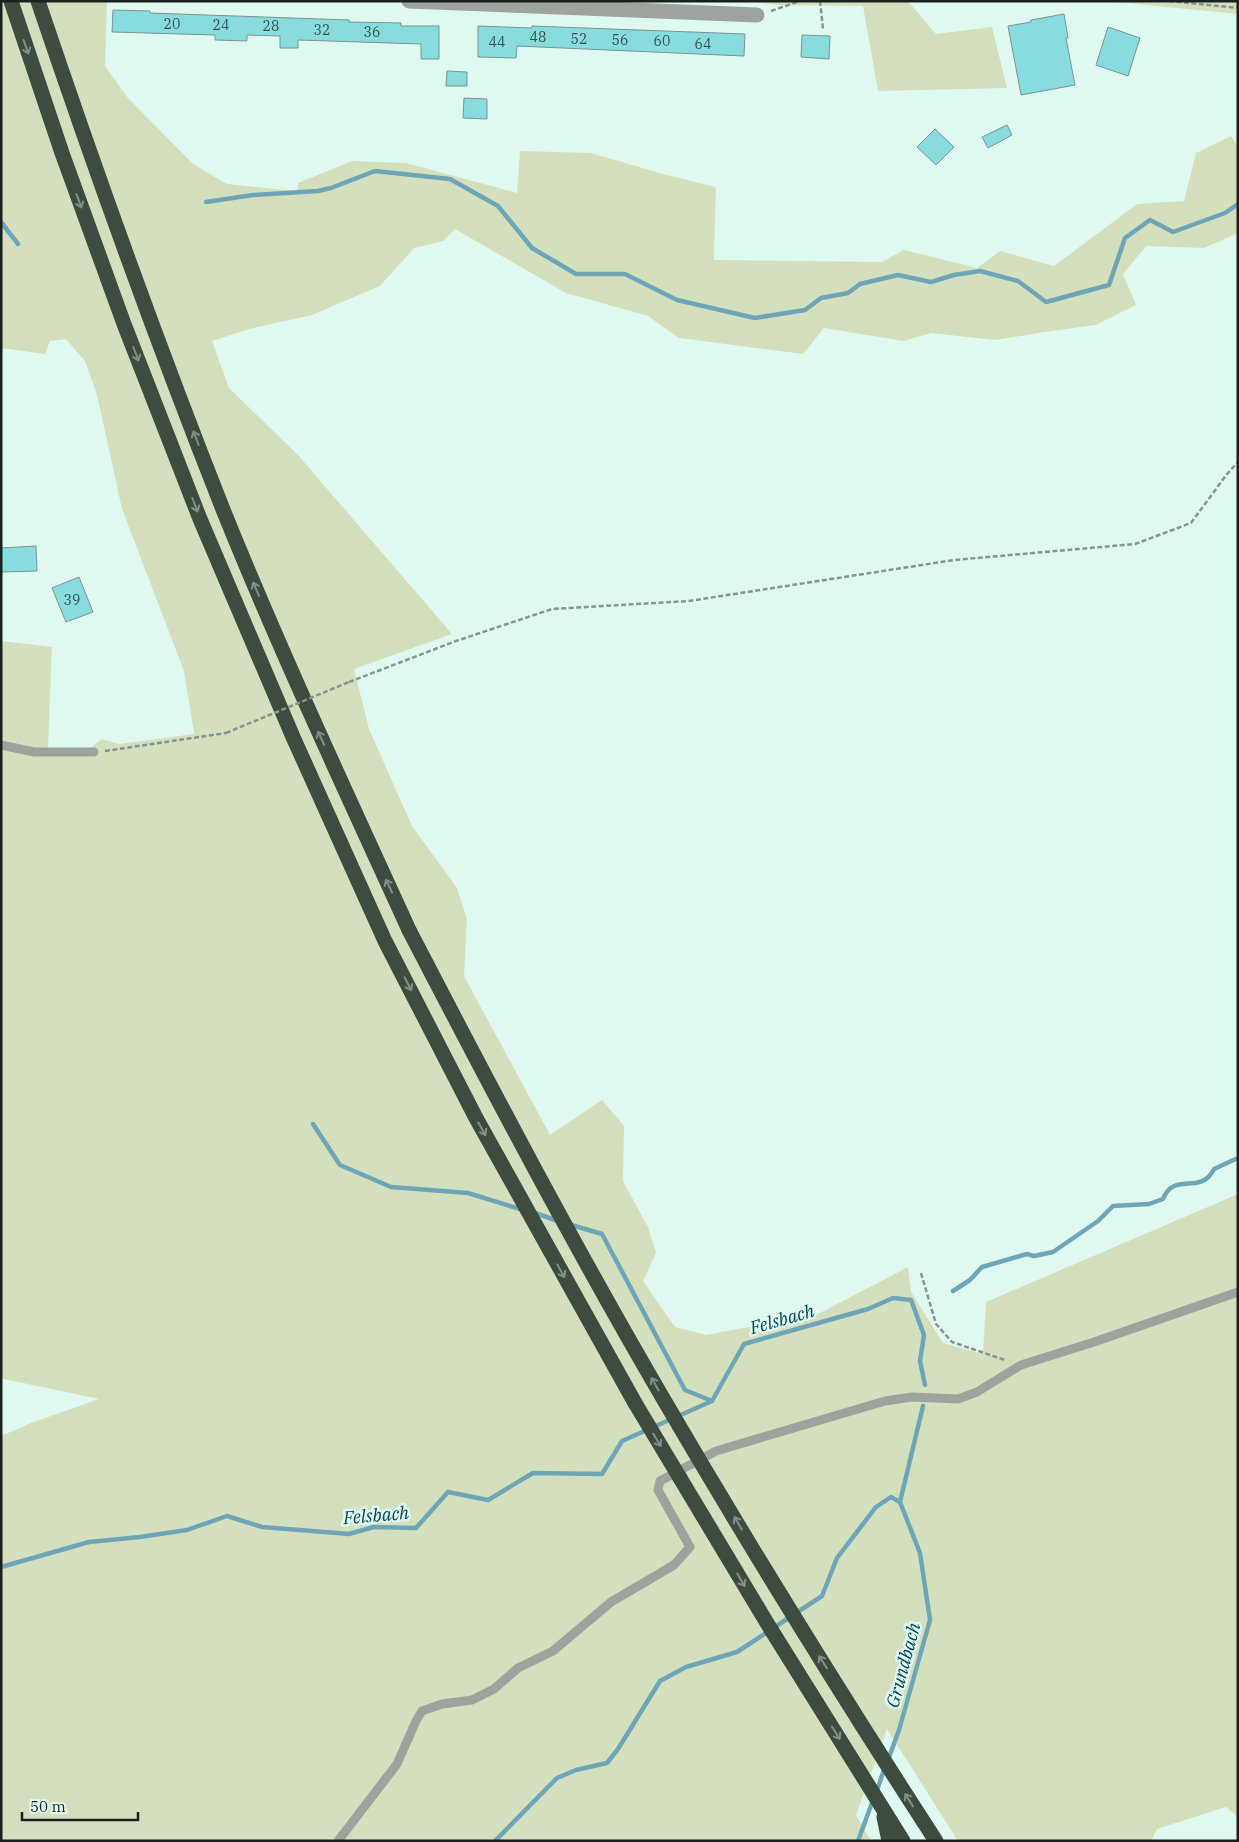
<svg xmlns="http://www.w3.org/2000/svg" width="1239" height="1842" font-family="'IBM Plex Serif',serif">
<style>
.green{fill:#d4e0bd}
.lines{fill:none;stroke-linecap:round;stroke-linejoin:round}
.stream{stroke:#6fa6b7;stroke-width:4.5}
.building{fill:#89dcdd;stroke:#7b9494}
.path{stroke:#859690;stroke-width:2.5;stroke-dasharray:5 2.5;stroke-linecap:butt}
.lane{stroke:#9ca49d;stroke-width:9}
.street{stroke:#9ca49d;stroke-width:15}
.highway{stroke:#3e4c40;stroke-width:15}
.path-bridge{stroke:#859690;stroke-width:2.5;stroke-dasharray:5 2.5;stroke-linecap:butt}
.highway-bridge{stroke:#3e4c40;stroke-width:15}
.oneway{stroke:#7f9186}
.labels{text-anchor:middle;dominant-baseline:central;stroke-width:5;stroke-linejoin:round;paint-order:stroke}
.number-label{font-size:14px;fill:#35504e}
.water-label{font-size:18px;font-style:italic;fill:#004456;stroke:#e0f9f0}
</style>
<rect width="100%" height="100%" fill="#e0f9f0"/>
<!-- green -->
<g class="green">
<polygon points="1,1 103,1 107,3 105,66 128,98 193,164 227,184 297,191 298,183 352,161 406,163 517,193 520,151 591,153 663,174 716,187 714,260 882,262 904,250 977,268 1000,251 1054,266 1137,204 1184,201 1196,153 1231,136 1238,147 1238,233 1204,248 1146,246 1123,274 1136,305 1096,325 1051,331 995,340 931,333 904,341 824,328 803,354 679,338 648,316 566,293 455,229 443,241 414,248 380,286 312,315 253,328 212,341 229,388 298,455 452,634 354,669 369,729 412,826 457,888 467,920 464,976 550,1135 602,1100 624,1126 623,1181 648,1227 656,1253 643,1281 675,1327 706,1335 818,1314 908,1267 911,1292 943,1343 983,1354 986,1302 1238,1194 1238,1817 1226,1807 1157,1829 1151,1841 958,1841 887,1729 856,1815 871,1841 1,1841 1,1436 31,1423 99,1399 4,1379 1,1379 1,641 52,647 48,748 90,748 102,739 119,744 194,734 184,671 122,509 97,395 85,361 66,339 50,341 45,354 1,348"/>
<polygon points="751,1 908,1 936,34 992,27 1007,88 878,91 863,6 776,5"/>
<polygon points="1106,1 1238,1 1238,14"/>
</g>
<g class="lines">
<!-- stream -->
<g class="stream">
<polyline points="206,202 253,195 318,191 331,188 375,171 450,179 498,206 532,248 576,274 625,274 677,300 755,318 805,310 821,298 848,293 860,284 898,275 931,282 954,275 980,271 1018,281 1046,302 1109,285 1125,238 1150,220 1173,232 1225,213 1238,204"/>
<polyline points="1,222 18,244"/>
<polyline points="313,1124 340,1165 391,1187 468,1193 523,1210"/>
<polyline points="535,1213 558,1221"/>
<polyline points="568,1224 602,1234 685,1390 712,1401"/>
<path d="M953,1291L970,1280L982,1267L1027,1254L1034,1256L1053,1252L1098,1221L1113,1206L1149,1204L1163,1199C1174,1171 1201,1196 1214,1169L1238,1158"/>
<polyline points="1,1567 89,1542 140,1537 187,1530 227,1516 262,1527 349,1534 374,1527 416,1528 448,1492 488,1500 533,1473 602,1474 622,1441 712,1401 744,1344 868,1309 893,1298 911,1300 924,1335 920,1361 925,1385"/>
<polyline points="888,1760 899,1730 930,1620 920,1553 900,1502 923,1406"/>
<polyline points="877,1790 885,1767"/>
<polyline points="495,1841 557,1778 576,1770 607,1763 618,1749 660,1681 686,1667 737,1652 822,1596 837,1558 876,1507 891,1497 900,1502"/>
<polyline points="858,1841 873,1800"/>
</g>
</g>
<!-- building -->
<g class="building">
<polygon points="113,10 150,11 150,13 349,20 349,22 401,23 401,26 439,26 439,59 421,59 421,44 298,40 298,48 280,48 280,36 247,35 247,41 215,40 215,35 112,32"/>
<polygon points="1064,14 1068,38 1066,38 1075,85 1021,95 1008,26 1031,22 1031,20"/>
<polygon points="478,26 532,28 532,26 745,34 744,56 517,46 516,58 478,57"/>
<polygon points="1108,27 1140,38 1128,76 1096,65"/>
<polygon points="802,35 830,36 829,59 801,57"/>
<polygon points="447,71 467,72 467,86 446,86"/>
<polygon points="464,98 487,99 487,119 463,118"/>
<polygon points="1007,125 1012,135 988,148 982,137"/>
<polygon points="935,129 954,147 936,165 917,147"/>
<polygon points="36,546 37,571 1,572 1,548"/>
<polygon points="79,577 93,612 66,622 52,588"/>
</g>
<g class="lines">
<!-- path -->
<g class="path">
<polyline points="820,1 823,29"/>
<polyline points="1169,1 1238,8"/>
<polyline points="771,11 800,1"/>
<polyline points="349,682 456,641 552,609 689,601 954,560 1135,544 1191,523 1227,474 1238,462"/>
<polyline points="105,751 226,733"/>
<polyline points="921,1273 936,1324 952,1342 1005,1360"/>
</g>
<!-- lane -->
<g class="lane">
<polyline points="1,745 34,752 94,752"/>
<polyline points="338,1841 397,1764 416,1721 422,1711 442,1704 472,1700 494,1689 518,1668 553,1651 611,1602 674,1565 690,1547 658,1490 660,1481 716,1451 885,1401 912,1397 958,1399 977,1392 1021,1365 1094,1342 1238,1292"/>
</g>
<!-- street -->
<polyline class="street" points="409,1 757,15"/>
<!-- highway -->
<g class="highway">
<polyline points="11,1 62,153 124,324 200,519 293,737 385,941 476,1118 635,1403"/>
<path d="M38,1C96,173 157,343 224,512C281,653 346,792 409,930"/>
<polyline points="680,1478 767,1623 903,1841"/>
<polyline points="884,1817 889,1841"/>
</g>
<!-- path-bridge -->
<polyline class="path-bridge" points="226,733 349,682"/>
<!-- highway-bridge -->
<g class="highway-bridge">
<path d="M409,930C491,1088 574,1246 664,1400C751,1549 842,1696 936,1841"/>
<polyline points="635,1403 680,1478"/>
</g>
</g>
<!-- one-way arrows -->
<defs><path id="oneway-shaft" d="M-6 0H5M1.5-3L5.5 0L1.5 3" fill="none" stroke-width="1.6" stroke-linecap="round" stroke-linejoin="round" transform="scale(1.25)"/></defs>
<g class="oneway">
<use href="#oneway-shaft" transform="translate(26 47) rotate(71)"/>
<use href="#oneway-shaft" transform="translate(79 201) rotate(70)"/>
<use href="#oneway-shaft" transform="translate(136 354) rotate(69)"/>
<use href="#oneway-shaft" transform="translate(196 438) rotate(-111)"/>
<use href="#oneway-shaft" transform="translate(195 505) rotate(69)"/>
<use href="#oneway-shaft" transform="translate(256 589) rotate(-113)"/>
<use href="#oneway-shaft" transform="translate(321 738) rotate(-115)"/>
<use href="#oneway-shaft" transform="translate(389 886) rotate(-115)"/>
<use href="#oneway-shaft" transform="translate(408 984) rotate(63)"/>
<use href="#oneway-shaft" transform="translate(482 1129) rotate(61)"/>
<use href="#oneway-shaft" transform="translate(561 1271) rotate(61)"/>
<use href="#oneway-shaft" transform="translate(655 1384) rotate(-119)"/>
<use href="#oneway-shaft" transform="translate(657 1440) rotate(59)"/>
<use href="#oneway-shaft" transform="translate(738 1523) rotate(-121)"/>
<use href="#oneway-shaft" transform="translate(741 1580) rotate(59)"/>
<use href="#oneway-shaft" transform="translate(823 1662) rotate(-122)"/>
<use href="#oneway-shaft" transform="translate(836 1733) rotate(58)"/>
<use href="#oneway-shaft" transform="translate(909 1800) rotate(-122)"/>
</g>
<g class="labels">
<!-- number labels -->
<g class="number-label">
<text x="172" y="24">20</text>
<text x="221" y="25">24</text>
<text x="271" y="26">28</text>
<text x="322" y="30">32</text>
<text x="372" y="32">36</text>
<text x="538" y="37">48</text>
<text x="579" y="39">52</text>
<text x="620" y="40">56</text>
<text x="662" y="41">60</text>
<text x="497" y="42">44</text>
<text x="703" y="44">64</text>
<text x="72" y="600">39</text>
</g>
<!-- water labels -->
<g class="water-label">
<text transform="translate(782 1319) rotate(-16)">Felsbach</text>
<text transform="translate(376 1515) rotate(-5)">Felsbach</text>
<text transform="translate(903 1665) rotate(-75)">Grundbach</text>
</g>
</g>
<!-- border -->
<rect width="1239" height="1842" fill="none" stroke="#19211e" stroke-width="5"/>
<!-- scale -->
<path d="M22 1812v8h116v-8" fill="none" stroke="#19211e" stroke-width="2.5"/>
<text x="30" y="1812" font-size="15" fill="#19211e" stroke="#e0f9f0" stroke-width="4" paint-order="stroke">50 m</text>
</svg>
